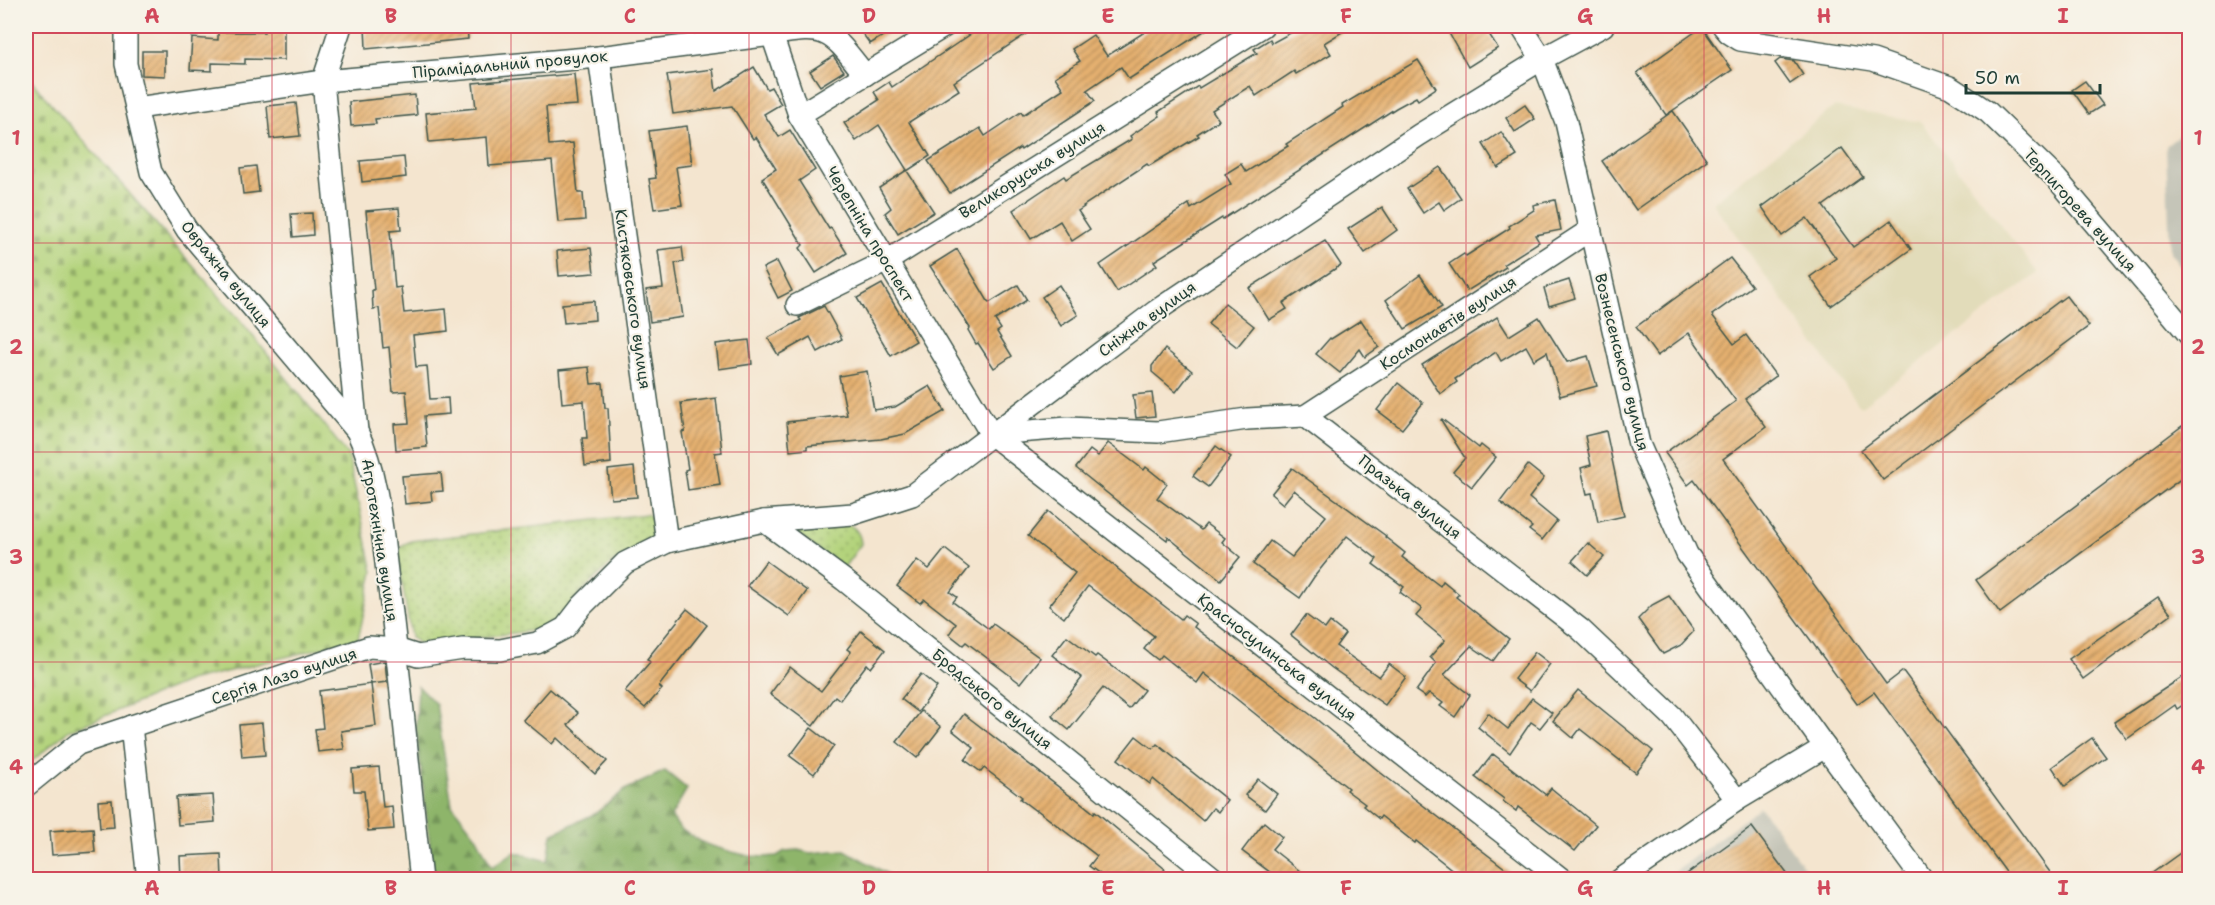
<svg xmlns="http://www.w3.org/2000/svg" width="2215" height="905" font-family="'Shantell Sans',sans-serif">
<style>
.built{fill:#e2dcba}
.industrial{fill:#c5c5b8}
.grass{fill:url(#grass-dots);stroke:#698858;stroke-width:1.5}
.forest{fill:url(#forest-firs);stroke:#567950;stroke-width:1.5}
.cemetery{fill:url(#cemetery-stones);stroke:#698858;stroke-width:1.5}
.building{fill:url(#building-hatch)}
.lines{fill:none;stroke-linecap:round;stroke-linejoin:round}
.street-casing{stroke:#3f564b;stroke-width:24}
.street{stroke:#fff;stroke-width:21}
.grid{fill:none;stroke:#d1495b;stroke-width:1.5;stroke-opacity:0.55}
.labels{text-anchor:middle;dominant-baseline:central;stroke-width:4.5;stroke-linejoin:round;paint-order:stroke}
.street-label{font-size:16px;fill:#1f3d34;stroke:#f7f3e8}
.neatline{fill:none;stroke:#d1495b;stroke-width:2}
.grid-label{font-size:20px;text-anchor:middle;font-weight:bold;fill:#d1495b}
</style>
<defs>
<pattern id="grass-dots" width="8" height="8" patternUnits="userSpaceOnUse" patternTransform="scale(1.5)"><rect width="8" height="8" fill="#b3d37b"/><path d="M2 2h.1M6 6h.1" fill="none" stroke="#91ac66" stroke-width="1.8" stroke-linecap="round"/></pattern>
<pattern id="forest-firs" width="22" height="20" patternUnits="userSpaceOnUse" patternTransform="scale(1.5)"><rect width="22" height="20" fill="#8eb56b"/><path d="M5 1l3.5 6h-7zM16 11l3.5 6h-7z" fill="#739459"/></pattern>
<pattern id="cemetery-stones" width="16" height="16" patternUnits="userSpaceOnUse" patternTransform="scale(1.5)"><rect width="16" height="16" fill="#b3d37b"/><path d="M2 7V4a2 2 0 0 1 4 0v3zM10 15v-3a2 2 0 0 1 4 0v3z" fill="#91ac66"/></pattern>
<pattern id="building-hatch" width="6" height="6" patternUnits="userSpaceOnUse" patternTransform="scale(1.5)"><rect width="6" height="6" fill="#e5b06f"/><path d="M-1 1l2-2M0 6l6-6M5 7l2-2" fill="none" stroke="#b9905c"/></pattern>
</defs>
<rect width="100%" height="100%" fill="#f7f3e8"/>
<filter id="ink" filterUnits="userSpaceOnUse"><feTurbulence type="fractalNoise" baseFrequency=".0167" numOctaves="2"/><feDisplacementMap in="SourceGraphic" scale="12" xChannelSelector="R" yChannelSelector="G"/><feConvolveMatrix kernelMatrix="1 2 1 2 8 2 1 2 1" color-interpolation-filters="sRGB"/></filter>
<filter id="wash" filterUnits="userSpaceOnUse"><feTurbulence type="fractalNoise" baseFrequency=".008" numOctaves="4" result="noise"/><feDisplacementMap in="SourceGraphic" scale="24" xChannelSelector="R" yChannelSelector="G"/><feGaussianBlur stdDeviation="1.35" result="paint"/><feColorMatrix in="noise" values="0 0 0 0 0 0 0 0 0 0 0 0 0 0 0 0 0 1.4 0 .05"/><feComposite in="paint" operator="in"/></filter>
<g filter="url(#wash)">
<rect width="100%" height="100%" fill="#f4e5cf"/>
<!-- built -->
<polygon class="built" points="1834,107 1921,122 2038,273 1860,407 1713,203"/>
<!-- industrial -->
<g class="industrial">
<polygon points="2189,127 2189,277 2170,252 2166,146"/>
<polygon points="1760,807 1813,879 1664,880"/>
</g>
<!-- grass -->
<g class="grass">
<polygon points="647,514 657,521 659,538 614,561 579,594 565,614 544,629 432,644 420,644 411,637 398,556 401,546 411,541"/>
<path d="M844,522C855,527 860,532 861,544L845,566L842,568L799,535L800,529L805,527Z"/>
</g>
<!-- forest -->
<polygon class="forest" points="418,686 436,704 452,805 476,836 492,867 514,852 548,861 552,834 596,813 625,790 665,771 687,789 671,816 680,829 705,844 732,852 749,856 764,857 777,856 785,851 798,850 810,853 845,850 896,879 434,879 416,727"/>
<!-- cemetery -->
<polygon class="cemetery" points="26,75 240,320 348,455 373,572 358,639 189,681 68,731 26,766"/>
<g id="blocks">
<!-- building -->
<g class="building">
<polygon points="264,26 284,26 284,60 245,59 245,64 212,63 212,71 190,70 192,38 218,40 218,32 264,32"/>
<polygon points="365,26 467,26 468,39 366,49"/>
<polygon points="857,26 899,26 870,44"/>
<polygon points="983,26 1038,26 954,82 959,90 909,122 930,156 907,171 934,212 898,234 885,213 891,208 879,188 907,170 879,125 856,141 844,123 879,100 874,92 889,82 892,87"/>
<polygon points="1154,26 1212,26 1129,79 1121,67 1087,90 1095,101 1021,150 1020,148 950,193 928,161 980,128 985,136 1021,112 1023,115 1063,89 1055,77 1080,61 1072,49 1093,35 1107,56"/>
<polygon points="1303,26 1352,26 1324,43 1331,54 1296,74 1294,71 1256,96 1250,86 1212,110 1219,120 1197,134 1199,136 1149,166 1147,164 1083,206 1084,207 1078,211 1090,229 1072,241 1060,221 1031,239 1013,210 1064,176 1066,179 1132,139 1130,136 1160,116 1158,112 1198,86 1199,88 1257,53 1254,49 1270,39 1272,43"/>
<polygon points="1445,26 1484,26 1498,48 1468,67"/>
<polygon points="1702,27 1732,70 1666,115 1637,73"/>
<polygon points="142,51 165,51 165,76 142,75"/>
<polygon points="833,56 844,71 820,86 810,71"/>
<polygon points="1780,59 1794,61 1803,75 1790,84 1775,63"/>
<polygon points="1418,60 1436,88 1418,100 1416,97 1396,108 1223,219 1222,218 1184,242 1154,261 1157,265 1117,292 1100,265 1189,204 1191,209 1231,184 1225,174 1241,164 1246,172 1288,146 1286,144 1343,107 1342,105"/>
<polygon points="754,67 767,89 771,87 781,104 764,114 779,137 790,130 815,170 799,181 829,229 831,228 847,253 816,273 800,248 803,245 762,178 776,169 756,137 753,139 732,106 673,114 667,75 713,69 716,91"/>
<polygon points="574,74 577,105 546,107 549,145 573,143 578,193 583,193 585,220 558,222 552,161 489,166 487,137 429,142 426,113 476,108 473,83"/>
<polygon points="2085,81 2103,105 2089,114 2072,90"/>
<polygon points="415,95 417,115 375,119 376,124 351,126 349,102"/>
<polygon points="296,103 300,136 270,139 267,106"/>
<polygon points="1525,105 1535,119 1515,132 1506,118"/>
<polygon points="1673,111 1707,160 1636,210 1602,161"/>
<polygon points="687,126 692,165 676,167 682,205 654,209 649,179 656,178 649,131"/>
<polygon points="1501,132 1517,156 1498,168 1483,144"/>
<polygon points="1842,148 1863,177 1823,206 1853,247 1891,220 1911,249 1831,306 1810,277 1836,258 1807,218 1782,236 1762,207"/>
<polygon points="404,157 406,177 362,182 360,161"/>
<polygon points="256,166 259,192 243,194 240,168"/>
<polygon points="1440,167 1461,198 1444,210 1439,202 1423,213 1407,189"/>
<polygon points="1555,200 1561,230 1535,235 1539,242 1504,264 1506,267 1467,291 1449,264 1464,254 1466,256 1510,228 1509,226 1534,210 1533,205"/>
<polygon points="1382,207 1397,230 1365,253 1348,229"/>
<polygon points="399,208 401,230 390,231 395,288 401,287 404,313 446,309 448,331 413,335 416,367 427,366 430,399 448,398 449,414 424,416 427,447 396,450 394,424 409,423 406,391 393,392 389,347 383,348 379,308 373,309 372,290 374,290 366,211"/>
<polygon points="312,213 313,235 293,237 291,214"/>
<polygon points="1325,241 1341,265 1283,303 1287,309 1269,320 1249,288"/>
<polygon points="682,247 684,262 675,263 683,317 650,322 646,290 663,288 658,250"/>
<polygon points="591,248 594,273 559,276 557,251"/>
<polygon points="957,249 989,303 1018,285 1027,300 995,320 1001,329 997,332 1012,356 994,368 978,343 976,344 968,330 970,328 930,266"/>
<polygon points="1730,258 1752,286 1712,315 1734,344 1746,335 1776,376 1745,399 1766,427 1723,459 1886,684 1903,671 2055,879 2011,879 1874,692 1857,704 1694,480 1688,485 1665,453 1736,401 1708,363 1709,362 1689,333 1657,356 1636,327"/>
<polygon points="777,261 792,291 778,298 763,268"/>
<polygon points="1420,275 1442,307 1405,329 1386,300"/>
<polygon points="1569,280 1575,298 1549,306 1544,288"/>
<polygon points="882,284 916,341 891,356 857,298"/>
<polygon points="1059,285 1078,315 1061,326 1042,297"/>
<polygon points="2066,296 2089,326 1883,480 1861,450"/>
<polygon points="594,301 595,320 564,323 562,304"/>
<polygon points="1225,303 1254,326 1237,347 1208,324"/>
<polygon points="824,306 842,339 818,352 810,337 778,355 768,338 801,320 799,318"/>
<polygon points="1497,317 1509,336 1539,317 1567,362 1588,356 1597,386 1560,396 1547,352 1534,360 1526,346 1501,361 1496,352 1455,379 1457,382 1440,394 1422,365"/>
<polygon points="1361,320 1379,347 1365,357 1360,349 1340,373 1316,354 1330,338 1331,339"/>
<polygon points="749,340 752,364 719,369 716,344"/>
<polygon points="1165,349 1192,371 1176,392 1152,372 1152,366"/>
<polygon points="589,367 591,384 603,383 605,408 608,408 611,463 585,466 582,438 587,438 584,401 562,403 559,370"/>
<polygon points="867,371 874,410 895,407 930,386 945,411 905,434 881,439 807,446 807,449 790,451 787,422 847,415 839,376"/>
<polygon points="1398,383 1423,403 1402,429 1377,410"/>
<polygon points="1152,393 1155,416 1136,418 1133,395"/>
<polygon points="716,398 722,452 715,453 720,485 688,490 685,470 688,469 682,432 685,431 681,403"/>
<polygon points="1442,419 1479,448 1481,445 1496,457 1472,487 1453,472 1465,458 1441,420"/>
<polygon points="2182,426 2190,437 2190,472 2000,613 1976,580"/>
<polygon points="1606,431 1624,516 1598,522 1592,493 1587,494 1581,468 1591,465 1585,436"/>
<polygon points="1108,443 1144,470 1146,467 1167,484 1157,498 1201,530 1206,524 1225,538 1222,542 1240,557 1221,580 1168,537 1167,540 1143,522 1076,468 1090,450 1098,456"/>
<polygon points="1216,446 1231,457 1208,487 1193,476"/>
<polygon points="1528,465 1544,478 1529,498 1557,521 1542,540 1529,530 1532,527 1500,502"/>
<polygon points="634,467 637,497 611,499 608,470"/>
<polygon points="1292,468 1386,536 1385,537 1405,553 1402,557 1440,586 1443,581 1459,594 1456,597 1509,639 1493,661 1471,646 1444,675 1470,695 1455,717 1440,706 1443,703 1429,693 1425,697 1416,691 1436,663 1430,657 1445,640 1416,616 1422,609 1400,592 1404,587 1373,564 1377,559 1347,536 1314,577 1300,598 1253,564 1270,541 1292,557 1326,516 1294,490 1283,504 1271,494"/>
<polygon points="441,473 443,491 431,492 432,501 405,504 402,476"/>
<polygon points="1048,511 1136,584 1181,619 1184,615 1196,624 1194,627 1315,718 1381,773 1519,879 1464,879 1416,841 1415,843 1381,816 1379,819 1363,806 1365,804 1346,790 1348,788 1204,673 1197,683 1162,655 1158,660 1144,649 1154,636 1088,586 1064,618 1049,606 1075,573 1028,536"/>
<polygon points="1588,543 1604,557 1587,575 1572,561"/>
<polygon points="945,549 969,568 950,592 957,597 953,602 989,629 993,624 1040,658 1020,683 966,642 963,645 949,634 956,624 924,599 920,603 897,586 917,560 929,569"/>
<polygon points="766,561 807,591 789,616 747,586"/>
<polygon points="1669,596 1694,631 1681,645 1663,654 1638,619 1652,605"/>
<polygon points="2158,597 2171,614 2083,679 2069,659"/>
<polygon points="687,609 707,625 659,686 662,689 645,708 625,691 650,662 647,659"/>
<polygon points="1306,615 1325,629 1330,622 1345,634 1336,646 1379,677 1389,664 1406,677 1385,705 1332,668 1291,635"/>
<polygon points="861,631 885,650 871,668 867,664 840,700 835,696 813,726 770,694 790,667 821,691 851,652 847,649"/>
<polygon points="1067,636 1095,657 1097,655 1144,690 1129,709 1103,688 1069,730 1052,716 1082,678 1052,655"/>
<polygon points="1535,652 1550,664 1530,691 1514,679"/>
<polygon points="385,661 387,682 371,684 368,664"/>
<polygon points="2190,672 2190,700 2177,709 2175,705 2127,739 2114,722"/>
<polygon points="921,674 937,687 918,712 901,699"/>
<polygon points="371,684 376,726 341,731 344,749 318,752 315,729 323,728 319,691"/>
<polygon points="550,689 578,713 568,725 607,761 595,774 557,738 552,744 523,720"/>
<polygon points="1578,690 1653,751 1636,773 1580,729 1573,738 1553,721"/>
<polygon points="1532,698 1552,713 1540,728 1531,722 1510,753 1478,727 1488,713 1508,729"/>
<polygon points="921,711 941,727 917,758 897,742"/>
<polygon points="964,714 1073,798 1074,797 1094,813 1095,811 1165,869 1156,879 1107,879 1089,866 1097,856 1037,810 1036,811 1020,799 1022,797 984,768 981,772 965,760 974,748 952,730"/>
<polygon points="262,723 265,755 242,757 239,725"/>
<polygon points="811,728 834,746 814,774 790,756"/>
<polygon points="1136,736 1153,749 1157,744 1227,800 1218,812 1213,808 1203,821 1153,779 1150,784 1118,759"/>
<polygon points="2092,738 2106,757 2065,786 2052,767"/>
<polygon points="1493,754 1546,795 1551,788 1596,825 1575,851 1518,807 1516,811 1503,801 1504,799 1475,777"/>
<polygon points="379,767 383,807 392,806 394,829 368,831 364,791 354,791 352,769"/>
<polygon points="1258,779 1277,794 1265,810 1245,795"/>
<polygon points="213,795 215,822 178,825 176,797"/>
<polygon points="112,800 114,827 100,828 98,801"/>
<polygon points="1264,822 1282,837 1272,849 1310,879 1279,879 1242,851"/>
<polygon points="1752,827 1791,879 1680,879"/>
<polygon points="93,828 95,852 52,855 50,831"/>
<polygon points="2190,846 2190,879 2144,879"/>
<polygon points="221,854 222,879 181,879 180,856"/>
</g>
</g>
</g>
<g filter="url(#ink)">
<use href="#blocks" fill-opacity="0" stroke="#3f564b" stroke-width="1.5"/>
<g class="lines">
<!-- street casing -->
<g class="street-casing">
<g id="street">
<polyline points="126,26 126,64 151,172 187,230 357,431"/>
<path d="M341,26L323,81L357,431C380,479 382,535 389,588C401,685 410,782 421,880"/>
<polyline points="778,26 772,35 799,115 991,434 1563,880"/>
<polyline points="1521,26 1542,59 1566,122 1639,444 1687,554 1825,747 1923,880"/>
<polyline points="1723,26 1729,33 1740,40 1873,60 1950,87 1967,98 1988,112 2056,178 2190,336"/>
<polyline points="599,57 667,542"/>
<path d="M137,108L323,81L599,57L772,35C829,24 831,32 865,75"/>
<polyline points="799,115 945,26"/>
<polyline points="797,305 887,261 1263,26"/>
<polyline points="1305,416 1590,230"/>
<polyline points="991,434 1068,428 1158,432 1247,419 1305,416 1580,629 1672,716 1737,800"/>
<polyline points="764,521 844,580 1216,880"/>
<polyline points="131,726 148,880"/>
<polyline points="26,786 78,744 369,647 396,649 418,656 463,649 500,650 537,643 565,628 582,606 625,563 667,542 764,521 853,514 912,495 1156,311 1419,135 1542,59 1603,26"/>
<polyline points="1620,880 1737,800 1825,747"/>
</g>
</g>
<!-- street -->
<use href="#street" class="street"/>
</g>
</g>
<!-- grid -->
<path class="grid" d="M272,26V880M511,26V880M749,26V880M988,26V880M1227,26V880M1466,26V880M1704,26V880M1943,26V880M26,243H2190M26,452H2190M26,662H2190"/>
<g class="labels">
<!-- street labels -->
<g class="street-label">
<text transform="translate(510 64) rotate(-5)">Пірамідальний провулок</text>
<text transform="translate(1032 170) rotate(-32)">Великоруська вулиця</text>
<text transform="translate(2080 210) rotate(48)">Терпигорева вулиця</text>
<text transform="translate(870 234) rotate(59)">Черепніна проспект</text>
<text transform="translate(226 274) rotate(51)">Овражна вулиця</text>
<text transform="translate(633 299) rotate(82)">Кистяковського вулиця</text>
<text transform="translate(1147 319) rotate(-36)">Сніжна вулиця</text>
<text transform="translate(1448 323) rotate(-33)">Космонавтів вулиця</text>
<text transform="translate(1622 362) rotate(76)">Вознесенського вулиця</text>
<text transform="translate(1410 497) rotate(38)">Празька вулиця</text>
<text transform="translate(380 540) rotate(81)">Агротехнічна вулиця</text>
<text transform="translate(1277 657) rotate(38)">Красносулинська вулиця</text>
<text transform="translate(284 676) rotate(-18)">Сергія Лазо вулиця</text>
<text transform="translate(992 699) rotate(39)">Бродського вулиця</text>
</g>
</g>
<!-- margin -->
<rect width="2215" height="905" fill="none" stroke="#f7f3e8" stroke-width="66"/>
<!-- scale -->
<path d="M1966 84v9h134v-9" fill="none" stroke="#1f3d34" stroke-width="3"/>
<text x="1975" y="84" font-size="18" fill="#1f3d34" stroke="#f7f3e8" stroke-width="4.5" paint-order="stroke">50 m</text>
<rect x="33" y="33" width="2149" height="839" class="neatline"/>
<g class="grid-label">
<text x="152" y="23">A</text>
<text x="391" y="23">B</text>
<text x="630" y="23">C</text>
<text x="869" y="23">D</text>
<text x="1108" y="23">E</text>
<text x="1346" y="23">F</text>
<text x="1585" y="23">G</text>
<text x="1824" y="23">H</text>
<text x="2063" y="23">I</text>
<text x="16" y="145">1</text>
<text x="2198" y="145">1</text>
<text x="16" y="354">2</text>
<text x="2198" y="354">2</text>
<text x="16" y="564">3</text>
<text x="2198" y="564">3</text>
<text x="16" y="774">4</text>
<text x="2198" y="774">4</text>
<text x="152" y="895">A</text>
<text x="391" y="895">B</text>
<text x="630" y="895">C</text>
<text x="869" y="895">D</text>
<text x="1108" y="895">E</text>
<text x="1346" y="895">F</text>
<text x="1585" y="895">G</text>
<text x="1824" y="895">H</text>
<text x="2063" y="895">I</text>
</g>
</svg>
